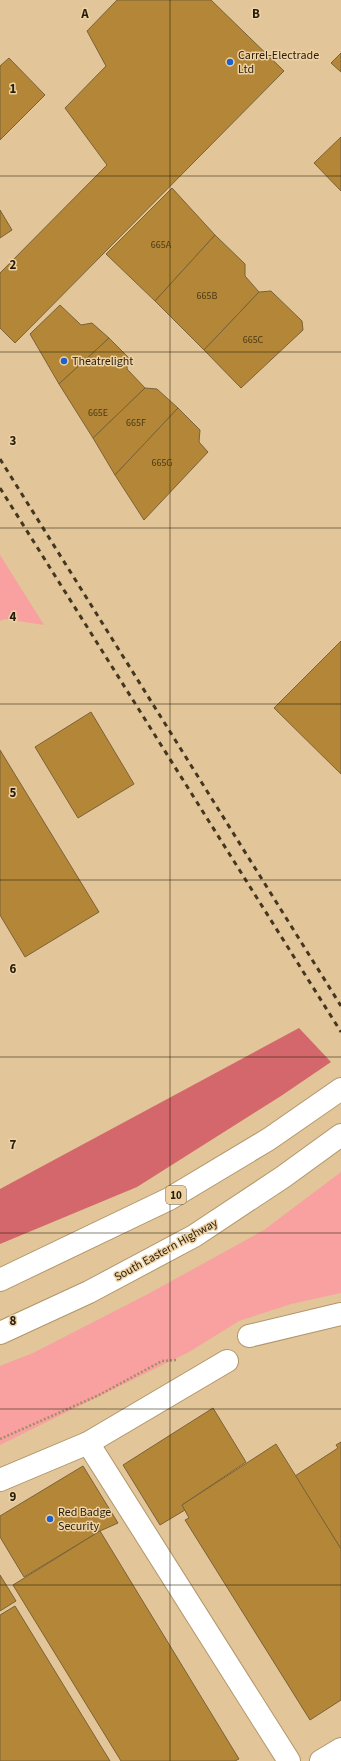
<svg xmlns="http://www.w3.org/2000/svg" width="341" height="1761" font-family="'Source Sans 3',sans-serif">
<style>
.green{fill:#f9a0a0}
.forest{fill:#d4676b}
.building{fill:#b38737;stroke:#7b6237}
.lines{fill:none;stroke-linecap:round;stroke-linejoin:round}
.minor-casing{stroke:#b1966a;stroke-width:24}
.major-casing{stroke:#b1966a;stroke-width:24}
.path{stroke:#a58e6a;stroke-width:2.5;stroke-dasharray:2 2;stroke-linecap:butt}
.minor{stroke:#fff;stroke-width:22}
.major{stroke:#fff;stroke-width:22}
.rail{stroke:#443721;stroke-width:3;stroke-dasharray:5 5;stroke-linecap:butt}
.grid{fill:none;stroke:#271d0b;stroke-width:1;stroke-opacity:0.55}
.poi-dot{fill:#1c61cd;stroke:#efd2a4;stroke-width:1.5}
.labels{text-anchor:middle;dominant-baseline:central;stroke-width:3;stroke-linejoin:round;paint-order:stroke}
.number-label{font-size:10px;fill:#4a3816}
.shield{fill:#efd2a4;stroke:#635339;stroke-width:1}
.shield-label{font-size:11px;font-weight:bold;fill:#271d0b}
.poi-label{font-size:12px;fill:#271d0b;stroke:#efd2a4;text-anchor:start}
.street-label{font-size:12px;fill:#271d0b;stroke:#efd2a4}
.grid-label{font-size:13px;text-anchor:middle;font-weight:bold;fill:#271d0b;stroke:#efd2a4;stroke-width:3;stroke-linejoin:round;paint-order:stroke}
</style>
<rect width="100%" height="100%" fill="#e2c598"/>
<!-- green -->
<g class="green">
<polygon points="0,555 44,625 5,619 0,621"/>
<polygon points="341,1172 341,1293 291,1304 239,1321 189,1352 0,1445 0,1366 33,1353 148,1294 264,1230"/>
</g>
<!-- forest -->
<polygon class="forest" points="299,1028 331,1062 281,1096 137,1187 0,1244 0,1189"/>
<!-- building -->
<g class="building">
<polygon points="117,0 211,0 284,71 15,343 0,328 0,273 107,165 65,108 106,66 87,31"/>
<polygon points="341,53 341,72 331,63"/>
<polygon points="9,58 45,95 0,140 0,66"/>
<polygon points="341,137 341,191 314,163"/>
<polygon points="172,188 215,235 155,301 106,254"/>
<polygon points="0,210 12,230 0,238"/>
<polygon points="215,235 245,264 245,276 259,292 204,350 155,301"/>
<polygon points="271,291 302,321 303,330 241,388 204,350 259,292"/>
<polygon points="60,305 81,325 92,323 109,338 59,384 30,334"/>
<polygon points="109,338 128,357 127,369 145,388 93,438 59,384"/>
<polygon points="145,388 157,389 178,408 115,475 93,438"/>
<polygon points="178,408 200,430 199,442 208,452 144,520 115,475"/>
<polygon points="341,641 341,774 274,708"/>
<polygon points="91,712 134,784 78,818 35,747"/>
<polygon points="0,750 99,912 25,957 0,915"/>
<polygon points="213,1408 246,1462 182,1505 185,1510 160,1525 123,1465"/>
<polygon points="341,1442 341,1549 295,1476 338,1448 336,1445"/>
<polygon points="276,1444 341,1549 341,1700 310,1720 185,1520 189,1518 182,1505"/>
<polygon points="83,1466 118,1523 100,1531 24,1577 0,1537 0,1516"/>
<polygon points="100,1531 239,1759 235,1761 121,1761 13,1585"/>
<polygon points="0,1575 16,1601 0,1611"/>
<polygon points="15,1606 110,1761 0,1761 0,1615"/>
</g>
<g class="lines">
<!-- minor casing -->
<g class="minor-casing">
<g id="minor">
<polyline points="249,1336 341,1314"/>
<polyline points="88,1443 289,1761"/>
<polyline points="0,1480 88,1443 227,1361"/>
<polyline points="321,1761 341,1749"/>
</g>
</g>
<!-- major casing -->
<g class="major-casing">
<g id="major">
<polyline points="0,1280 169,1199 269,1139 341,1089"/>
<polyline points="0,1333 89,1292 194,1236 283,1177 341,1135"/>
</g>
</g>
<!-- path -->
<polyline class="path" points="0,1439 99,1395 162,1361 178,1360"/>
<!-- minor -->
<use href="#minor" class="minor"/>
<!-- major -->
<use href="#major" class="major"/>
<!-- rail -->
<g class="rail">
<polyline points="0,459 341,1006"/>
<polyline points="0,488 341,1032"/>
</g>
</g>
<!-- grid -->
<path class="grid" d="M170,0V1761M0,176H341M0,352H341M0,528H341M0,704H341M0,880H341M0,1057H341M0,1233H341M0,1409H341M0,1585H341"/>
<!-- markers -->
<g class="poi-dot">
<circle cx="230" cy="62" r="4"/>
<circle cx="64" cy="361" r="4"/>
<circle cx="50" cy="1519" r="4"/>
</g>
<g class="labels">
<!-- number labels -->
<g class="number-label">
<text x="161" y="245">665A</text>
<text x="207" y="296">665B</text>
<text x="253" y="340">665C</text>
<text x="98" y="413">665E</text>
<text x="136" y="423">665F</text>
<text x="162" y="463">665G</text>
</g>
<!-- shield labels -->
<rect class="shield" x="166" y="1186" width="20" height="18" rx="3"/>
<g class="shield-label">
<text x="176" y="1195">10</text>
</g>
<!-- poi labels -->
<g class="poi-label">
<text x="238" y="55">Carrel-Electrade<tspan x="238" dy="14">Ltd</tspan></text>
<text x="72" y="361">Theatrelight</text>
<text x="58" y="1512">Red Badge<tspan x="58" dy="14">Security</tspan></text>
</g>
<!-- street labels -->
<g class="street-label">
<text transform="translate(166 1250) rotate(-29)">South Eastern Highway</text>
</g>
</g>
<g class="grid-label">
<text x="85" y="18">A</text>
<text x="256" y="18">B</text>
<text x="13" y="93">1</text>
<text x="13" y="269">2</text>
<text x="13" y="445">3</text>
<text x="13" y="621">4</text>
<text x="13" y="797">5</text>
<text x="13" y="973">6</text>
<text x="13" y="1149">7</text>
<text x="13" y="1325">8</text>
<text x="13" y="1501">9</text>
</g>
</svg>
